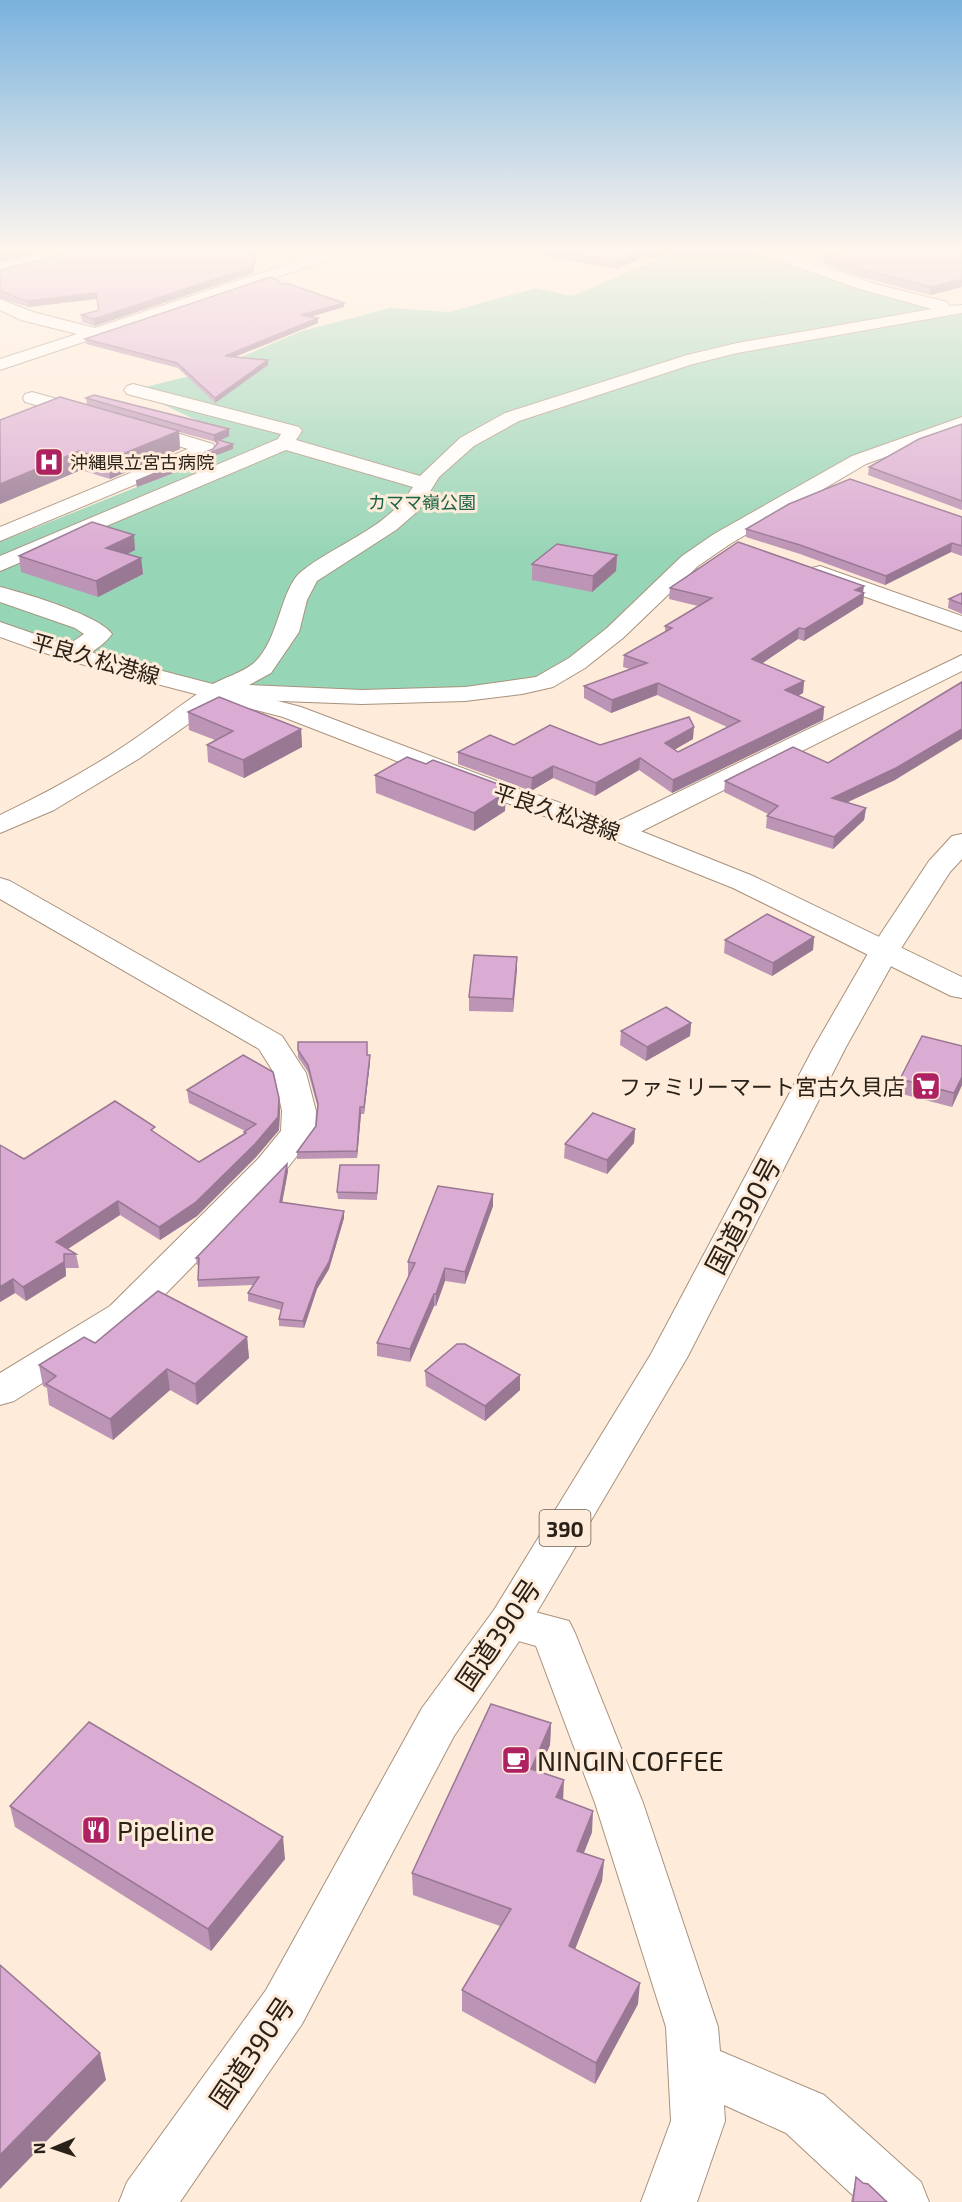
<svg xmlns="http://www.w3.org/2000/svg" width="962" height="2202" font-family="'Exo 2','Noto Sans JP',sans-serif">
<style>
.green{fill:#97d5b7}
.lines{fill:none;stroke-linecap:round;stroke-linejoin:round}
.minor-casing{stroke:#a8927d;stroke-width:2}
.major-casing{stroke:#a8927d;stroke-width:2}
.highway-casing{stroke:#a8927d;stroke-width:2}
.minor{fill:#fff;fill-rule:evenodd}
.major{fill:#fff;fill-rule:evenodd}
.highway{fill:#fff;fill-rule:evenodd}
.wall{fill:#bc94b5}
.shaded-wall{fill:#997894}
.building{fill:#dbacd3;stroke:#997894;stroke-width:1.5}
.labels{text-anchor:middle;dominant-baseline:central;stroke-width:6;stroke-linejoin:round;paint-order:stroke}
.far-poi-label{font-size:18px;fill:#2a2219;stroke:#feebd9;text-anchor:start}
.far-park-label{font-size:18px;fill:#1a6448;stroke:#feebd9}
.shield{fill:#feebd9;stroke:#6a5e53;stroke-width:1.5}
.shield-label{font-size:21px;font-weight:bold;fill:#2a2219}
.street-label{font-size:22px;fill:#2a2219;stroke:#feebd9}
.poi-label{font-size:22px;fill:#2a2219;stroke:#feebd9;text-anchor:end}
.near-street-label{font-size:27px;fill:#2a2219;stroke:#feebd9}
.near-poi-label{font-size:27px;fill:#2a2219;stroke:#feebd9;text-anchor:start}
</style>
<rect width="100%" height="100%" fill="#feebd9"/>
<!-- green -->
<polygon class="green" points="688,247 756,247 799,262 962,309 962,421 835,473 722,539 544,682 456,694 230,695 0,627 0,542 204,460 225,434 133,390 206,372 302,331 390,308 449,312 536,288 572,296"/>
<g class="lines">
<!-- minor casing -->
<g class="minor-casing">
<g id="minor">
<polygon points="56,247 70,247 72,250 65,257 0,274 0,264 53,251"/>
<polygon points="339,247 361,247 358,250 0,370 0,359 77,334 21,320 0,310 0,299 33,312 95,328"/>
<path d="M748,247H769L872,283L947,302L949,306L962,305V313L737,353L693,364L519,421L474,446L439,477L418,511L396,530L317,581L307,600L299,632L271,673L249,685L362,690L465,687L536,677L569,658L607,628L682,556L714,534L852,456L962,417V429L866,464L730,544L698,566L623,638L585,668L553,687L522,694L465,701L362,704L224,699L140,758L54,810L0,833V815C42,795 85,772 124,746C153,727 180,705 209,686C223,678 242,673 254,663C280,639 280,588 302,571C339,542 387,529 413,487L286,450L0,571V556L278,439L281,434L127,394L124,390L127,386L133,384L299,427L302,431L296,440L420,476L460,438L505,413L687,355L737,343L932,309L860,289L750,250Z"/>
<polygon points="32,392 97,410 99,414 97,418 90,420 25,402 23,398 25,394"/>
<polygon points="137,421 213,444 216,448 213,452 0,541 0,527 188,449 130,431 127,427 130,423"/>
<polygon points="820,566 962,616 962,631 812,578 809,573 812,568"/>
<path d="M0,587C24,593 99,615 112,634C102,648 78,663 62,659L58,654L62,649L84,634L75,628L0,602Z"/>
<polygon points="962,655 962,671 628,838 618,840 608,838 604,832 608,826"/>
<polygon points="0,878 10,881 282,1036 306,1073 316,1111 315,1132 310,1139 282,1175 136,1324 14,1401 0,1405 0,1373 110,1306 258,1159 281,1131 282,1111 274,1073 259,1049 0,899"/>
<polygon points="509,1605 569,1621 575,1633 643,1803 718,2027 720,2051 824,2095 921,2182 929,2202 860,2202 786,2133 724,2105 725,2121 697,2202 641,2202 671,2121 666,2027 595,1803 536,1646 494,1634 487,1622 494,1610"/>
</g>
</g>
<!-- major casing -->
<g class="major-casing">
<polygon id="major" points="0,622 78,649 301,707 502,783 628,826 753,876 962,977 962,998 951,996 733,888 608,838 484,795 283,717 62,659 0,637"/>
</g>
<!-- highway casing -->
<g class="highway-casing">
<polygon id="highway" points="962,834 962,859 950,872 900,950 846,1047 688,1356 524,1634 454,1736 302,2024 180,2202 119,2202 127,2182 266,1990 422,1708 494,1610 651,1354 814,1047 870,950 929,861 952,836"/>
</g>
<!-- minor -->
<use href="#minor" class="minor"/>
<!-- major -->
<use href="#major" class="major"/>
<!-- highway -->
<use href="#highway" class="highway"/>
</g>
<!-- wall -->
<g class="wall">
<polygon points="493,247 682,247 657,259 646,256 616,269"/>
<polygon points="772,247 836,247 799,255"/>
<polygon points="962,247 962,287 930,295 861,277 823,263 824,256"/>
<polygon points="257,254 253,273 95,326 82,322 81,315 99,310 96,299 28,307 0,298 0,270"/>
<polygon points="282,285 344,303 344,307 310,317 318,323 234,357 268,365 215,403 178,368 86,344 85,339"/>
<polygon points="86,398 229,429 229,436 220,440 233,449 184,467 184,469 137,487 136,481 213,449 216,445 216,442 179,432 180,449 110,479 81,470 0,504 87,405"/>
<polygon points="962,424 962,510 868,475 869,467"/>
<polygon points="962,517 962,556 951,552 885,585 800,554 746,537 746,529"/>
<polygon points="135,550 127,554 141,558 143,574 98,597 21,572 19,556"/>
<polygon points="617,555 616,571 592,592 532,580 532,564"/>
<polygon points="670,588 864,593 863,604 804,641 798,639 762,663 804,681 803,693 798,696 824,707 823,720 672,793 639,770 595,796 553,778 531,791 458,764 458,752 514,745 600,745 693,739 675,749 678,752 727,727 657,695 611,713 584,698 584,686 630,669 623,667 624,655 665,632 665,626 698,606 669,599"/>
<polygon points="962,593 962,614 948,608 949,599"/>
<polygon points="188,712 301,729 302,747 244,778 208,762 207,745 215,740 189,730"/>
<polygon points="828,763 895,780 846,802 866,808 864,820 833,849 766,828 767,816 768,814 724,792 725,781"/>
<polygon points="426,764 506,787 505,811 474,831 376,793 375,775"/>
<polygon points="814,937 813,950 772,976 724,953 725,940"/>
<polygon points="517,957 513,1012 469,1011 469,997"/>
<polygon points="691,1023 690,1036 646,1061 620,1045 621,1031"/>
<polygon points="298,1050 370,1055 370,1062 364,1114 361,1114 357,1158 297,1159 297,1152 316,1126 318,1108 308,1072 298,1057"/>
<polygon points="900,1079 962,1085 952,1107 898,1093"/>
<polygon points="187,1090 279,1098 280,1111 279,1130 256,1157 197,1216 160,1240 120,1215 68,1249 76,1254 79,1268 66,1268 66,1276 26,1301 15,1293 0,1302 24,1159 156,1134 199,1162 244,1134 245,1131 189,1103"/>
<polygon points="635,1129 634,1143 607,1174 564,1158 565,1144"/>
<polygon points="379,1165 377,1200 338,1199 337,1192"/>
<polygon points="288,1171 282,1202 344,1211 344,1218 329,1269 317,1289 304,1328 279,1326 279,1319 281,1310 248,1301 248,1293 254,1285 198,1287 198,1265 197,1265 196,1258"/>
<polygon points="493,1194 493,1206 465,1284 445,1281 436,1306 434,1306 410,1362 377,1356 377,1343 409,1275 408,1275 408,1262"/>
<polygon points="247,1337 249,1358 197,1405 170,1390 113,1440 49,1405 47,1388 43,1386 39,1365 95,1343"/>
<polygon points="425,1371 520,1375 520,1390 485,1421 426,1386"/>
<polygon points="551,1723 550,1745 539,1771 592,1832 584,1853 604,1860 602,1881 575,1949 638,2004 595,2084 462,2011 462,1990 500,1926 413,1895 412,1873"/>
<polygon points="10,1806 285,1859 211,1951 15,1827"/>
<polygon points="856,2177 863,2183 887,2202 851,2202"/>
</g>
<!-- shaded-wall -->
<g class="shaded-wall">
<polygon points="35,247 54,247 52,249 0,262 0,255"/>
<polygon points="257,247 257,254 253,273 95,326 94,319"/>
<polygon points="667,247 682,247 657,259 658,251"/>
<polygon points="800,247 836,247 799,255"/>
<polygon points="646,249 646,256 616,269 616,262"/>
<polygon points="962,279 961,287 930,295 931,287"/>
<polygon points="96,293 96,299 28,307 27,301"/>
<polygon points="344,303 344,307 302,319 301,315"/>
<polygon points="318,318 318,323 225,361 225,356"/>
<polygon points="268,360 268,365 215,403 215,398"/>
<polygon points="229,429 229,436 217,442 215,439 216,442 215,443 214,435"/>
<polygon points="179,431 180,449 110,479 108,460"/>
<polygon points="233,444 233,449 184,467 184,469 137,487 136,481 181,463"/>
<polygon points="79,451 81,470 0,504 0,484"/>
<polygon points="134,535 135,550 108,564 106,548"/>
<polygon points="952,543 951,552 885,585 886,576"/>
<polygon points="617,555 616,571 592,592 593,576"/>
<polygon points="141,558 143,574 98,597 96,581"/>
<polygon points="864,586 863,593 864,593 863,604 804,641 805,629 855,590"/>
<polygon points="799,628 798,639 751,671 752,659"/>
<polygon points="804,681 803,693 784,703 785,690"/>
<polygon points="658,683 657,695 611,713 612,700"/>
<polygon points="824,707 823,720 672,793 673,780"/>
<polygon points="694,727 693,739 664,756 665,743"/>
<polygon points="301,729 302,747 244,778 243,760"/>
<polygon points="962,729 962,739 895,780 831,810 832,798"/>
<polygon points="640,758 639,770 595,796 596,783"/>
<polygon points="553,766 553,778 531,791 532,778"/>
<polygon points="506,787 505,811 474,831 474,813 499,791"/>
<polygon points="866,808 864,820 833,849 834,837"/>
<polygon points="814,937 813,950 772,976 773,963"/>
<polygon points="517,957 517,970 513,1012 513,999"/>
<polygon points="691,1023 690,1036 646,1061 647,1047"/>
<polygon points="370,1055 370,1062 364,1114 364,1107"/>
<polygon points="962,1077 962,1085 952,1107 954,1093"/>
<polygon points="279,1098 280,1111 279,1130 256,1157 197,1216 160,1240 159,1227 196,1202"/>
<polygon points="360,1107 361,1114 357,1158 357,1151"/>
<polygon points="635,1129 634,1143 607,1174 607,1160"/>
<polygon points="287,1164 288,1171 281,1209 280,1202"/>
<polygon points="493,1194 493,1206 465,1284 465,1272"/>
<polygon points="118,1201 120,1215 58,1255 56,1242"/>
<polygon points="344,1211 344,1218 329,1269 317,1289 304,1328 303,1321 317,1282"/>
<polygon points="64,1254 66,1276 26,1301 23,1287"/>
<polygon points="445,1268 445,1281 436,1306 436,1294"/>
<polygon points="13,1279 15,1293 0,1302 0,1287"/>
<polygon points="434,1294 434,1306 410,1362 410,1349"/>
<polygon points="247,1337 249,1358 197,1405 195,1384"/>
<polygon points="167,1369 170,1390 113,1440 110,1419"/>
<polygon points="520,1375 520,1390 485,1421 485,1406"/>
<polygon points="551,1723 550,1745 530,1790 531,1769"/>
<polygon points="564,1780 563,1802 556,1797"/>
<polygon points="593,1811 592,1832 576,1872 577,1851"/>
<polygon points="283,1837 285,1859 211,1951 208,1929"/>
<polygon points="604,1860 602,1881 568,1967 569,1946"/>
<polygon points="640,1983 638,2004 595,2084 596,2063"/>
<polygon points="100,2053 106,2080 0,2189 0,2155"/>
</g>
<!-- building -->
<g class="building">
<polygon points="0,247 35,247 0,255"/>
<polygon points="70,247 257,247 252,267 94,319 81,315 99,310 96,293 27,301 0,291 0,270 65,253"/>
<polygon points="534,247 667,247 658,251 646,249 616,262"/>
<polygon points="862,247 962,247 962,279 931,287 862,269 824,256"/>
<polygon points="270,277 279,281 282,285 286,283 344,303 301,315 318,318 225,356 268,360 215,398 177,363 85,339"/>
<polygon points="94,395 229,429 214,435 86,398"/>
<polygon points="60,397 179,431 108,460 79,451 0,484 0,420"/>
<polygon points="962,424 962,501 869,467 919,439"/>
<polygon points="215,439 233,444 181,463 183,463 136,481 213,449 218,443"/>
<polygon points="850,479 962,517 962,546 952,543 886,576 800,545 746,529 789,504"/>
<polygon points="92,522 134,535 106,548 141,558 96,581 19,556"/>
<polygon points="738,542 864,586 855,590 864,593 805,629 799,628 752,659 804,681 785,690 824,707 673,780 640,758 596,783 553,766 532,778 458,752 490,735 514,745 550,725 600,745 689,717 694,727 665,743 678,752 740,721 658,683 612,700 584,686 647,663 624,655 672,628 665,626 712,598 670,588"/>
<polygon points="557,544 617,555 593,576 532,564"/>
<polygon points="962,593 962,604 949,599"/>
<polygon points="962,682 962,729 896,768 832,798 866,808 834,837 767,816 778,806 725,781 793,747 828,763"/>
<polygon points="219,697 301,729 243,760 207,745 233,731 188,712"/>
<polygon points="407,757 426,764 433,760 506,787 499,791 505,793 474,813 375,775"/>
<polygon points="767,914 814,937 773,963 725,940"/>
<polygon points="474,955 517,957 513,999 469,997"/>
<polygon points="666,1007 691,1023 647,1047 621,1031"/>
<polygon points="922,1036 962,1046 962,1077 954,1093 900,1079"/>
<polygon points="298,1042 367,1042 367,1055 370,1055 364,1107 360,1107 357,1151 297,1152 316,1126 318,1104 308,1065 298,1050"/>
<polygon points="243,1055 273,1072 279,1098 278,1117 255,1144 196,1202 159,1227 118,1201 56,1242 76,1254 64,1254 64,1262 23,1287 13,1279 0,1287 0,1145 24,1159 115,1101 155,1127 151,1130 199,1162 246,1133 244,1132 256,1124 187,1090"/>
<polygon points="593,1113 635,1129 607,1160 565,1144"/>
<polygon points="287,1164 280,1202 344,1211 329,1262 317,1282 303,1321 279,1319 283,1303 248,1293 259,1277 198,1280 199,1258 196,1258"/>
<polygon points="340,1165 379,1165 377,1193 337,1192"/>
<polygon points="438,1186 493,1194 465,1272 445,1268 436,1294 434,1294 410,1349 377,1343 415,1263 408,1262"/>
<polygon points="158,1291 247,1337 195,1384 167,1369 110,1419 46,1384 56,1376 39,1365 84,1337 95,1343"/>
<polygon points="457,1344 465,1344 520,1375 485,1406 425,1371"/>
<polygon points="491,1704 551,1723 531,1769 564,1780 556,1797 593,1811 577,1851 604,1860 569,1946 640,1983 596,2063 462,1990 511,1909 412,1873"/>
<polygon points="89,1722 283,1837 208,1929 10,1806"/>
<polygon points="0,1965 100,2053 0,2155"/>
<polygon points="856,2177 863,2183 868,2184 887,2202 853,2202"/>
</g>
<!-- sky -->
<linearGradient id="sky" x2="0" y2="1"><stop stop-color="#79b2dd"/><stop offset="0.45" stop-color="#fff6ee"/><stop offset="1" stop-color="#fff6ee" stop-opacity="0"/></linearGradient>
<rect width="962" height="555" fill="url(#sky)"/>
<!-- icons -->
<defs>
<g id="hospital-square" transform="scale(1.5)"><rect x="-9" y="-9" width="18" height="18" rx="4" fill="#ae2261" stroke="#feebd9"/><path d="M-5-5h3v3.5h4V-5h3V5h-3V1.5h-4V5h-3Z" fill="#fff"/></g>
<g id="supermarket-square" transform="scale(1.5)"><rect x="-9" y="-9" width="18" height="18" rx="4" fill="#ae2261" stroke="#feebd9"/><path d="M-6-5.5h2.5l.6 2H6L4.5 2H-2.5L-4.4-4H-6ZM-1.5 3.2a1.3 1.3 0 1 0 .1 0ZM3 3.2a1.3 1.3 0 1 0 .1 0Z" fill="#fff"/></g>
<g id="cafe-square" transform="scale(1.5)"><rect x="-9" y="-9" width="18" height="18" rx="4" fill="#ae2261" stroke="#feebd9"/><path d="M-5.5-4.5H6V0H3Q3 3.5 0 3.5H-2.5Q-5.5 3.5-5.5 0ZM3-3.2v2h1.7v-2ZM-6 4.5H4V6H-6Z" fill="#fff"/></g>
<g id="restaurant-square" transform="scale(1.5)"><rect x="-9" y="-9" width="18" height="18" rx="4" fill="#ae2261" stroke="#feebd9"/><path d="M-5-6h1v4h1v-4h1v4h1v-4h1v5L-1.5 .5V6h-2V.5L-5-1ZM5-6V6H3V1.5H1.5Q1.5-4 5-6Z" fill="#fff"/></g>
</defs>
<g fill-rule="evenodd">
<use href="#hospital-square" x="49" y="462"/>
<use href="#supermarket-square" x="926" y="1086"/>
<use href="#cafe-square" x="516" y="1760"/>
<use href="#restaurant-square" x="96" y="1830"/>
</g>
<g class="labels">
<!-- far-poi labels -->
<g class="far-poi-label">
<text x="70" y="462">沖縄県立宮古病院</text>
</g>
<!-- far-park labels -->
<g class="far-park-label">
<text x="422" y="502">カママ嶺公園</text>
</g>
<!-- shield labels -->
<rect class="shield" x="539.5" y="1510" width="51" height="36" rx="4.5"/>
<g class="shield-label">
<text x="565" y="1528">390</text>
</g>
<!-- street labels -->
<g class="street-label">
<text transform="translate(96 658) rotate(16)">平良久松港線</text>
<text transform="translate(557 811) rotate(19)">平良久松港線</text>
</g>
<!-- poi labels -->
<g class="poi-label">
<text x="905" y="1086">ファミリーマート宮古久貝店</text>
</g>
<!-- near-street labels -->
<g class="near-street-label">
<text transform="translate(742 1215) rotate(-62)">国道390号</text>
<text transform="translate(497 1634) rotate(-56)">国道390号</text>
<text transform="translate(251 2052) rotate(-56)">国道390号</text>
</g>
<!-- near-poi labels -->
<g class="near-poi-label">
<text x="537" y="1760">NINGIN COFFEE</text>
<text x="117" y="1830">Pipeline</text>
</g>
</g>
<!-- north arrow -->
<g transform="translate(54 2148) rotate(268)" stroke="#feebd9" stroke-width="4.5" paint-order="stroke">
<path d="M0-4.5L10 22L0 15L-10 22Z" fill="#2a2219"/>
<text y="-9" font-size="16" font-weight="bold" text-anchor="middle" fill="#2a2219">N</text>
</g>
</svg>
